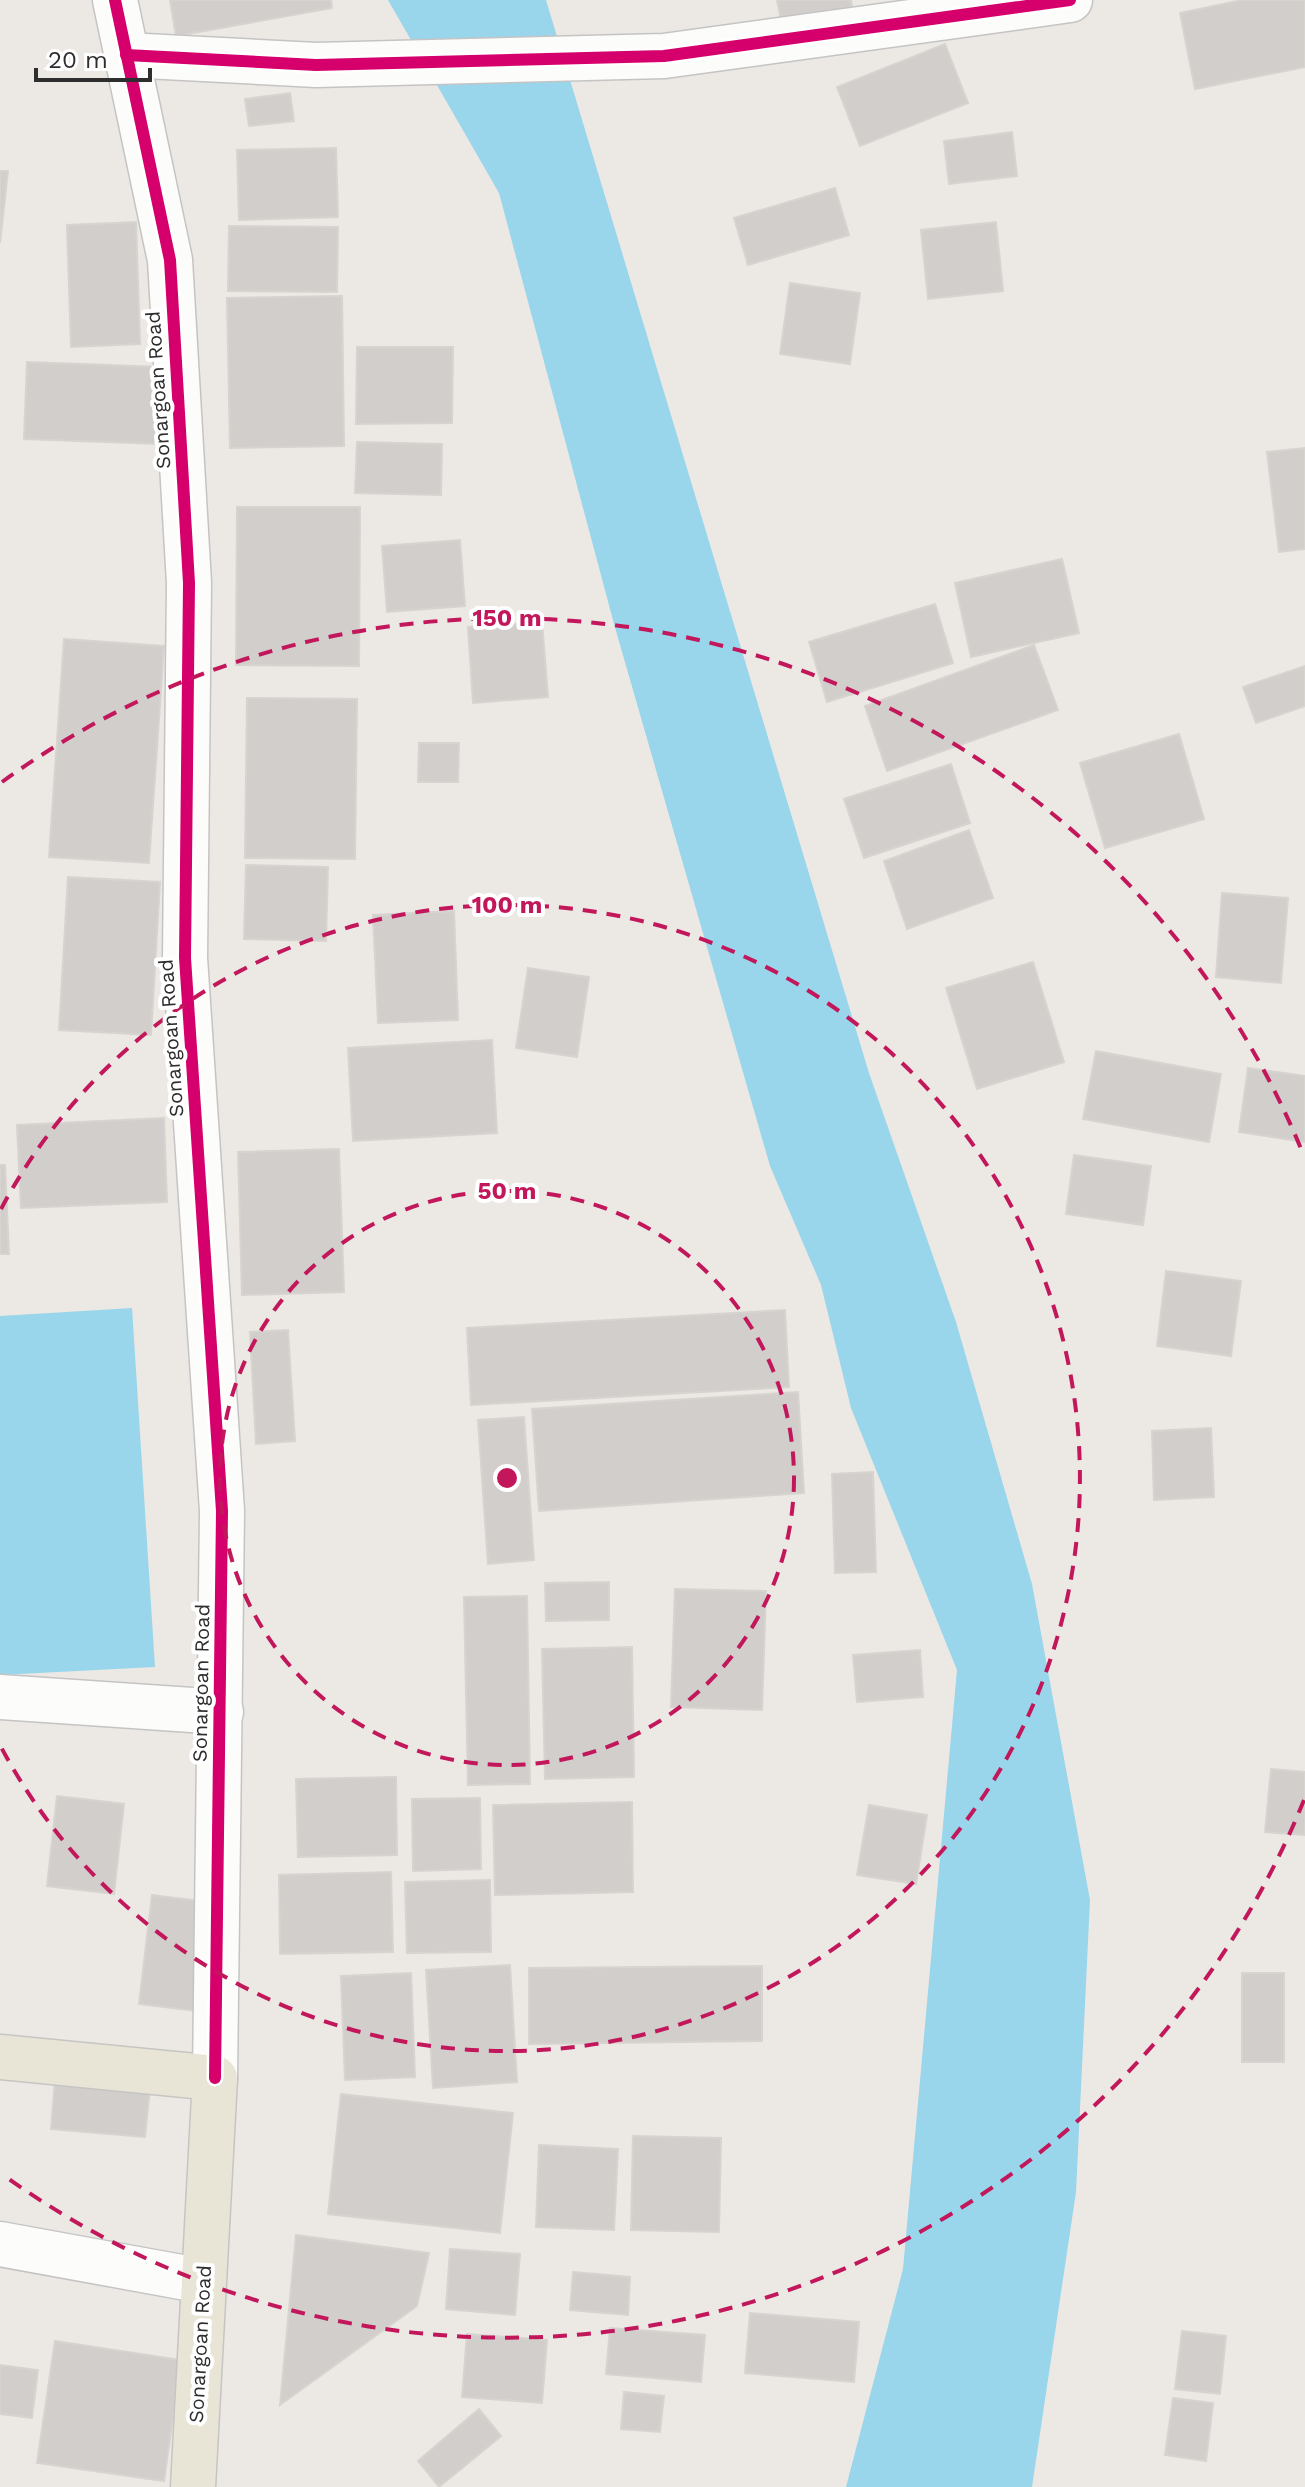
<svg xmlns="http://www.w3.org/2000/svg" width="1305" height="2487" font-family="'Work Sans',sans-serif">
<style>
.water{fill:#99d6ec}
.building{fill:#d1cecb;stroke:#d7d4d0;stroke-width:2}
.lines{fill:none;stroke-linecap:round;stroke-linejoin:round}
.minor-casing{stroke:#c5c4c5;stroke-width:47}
.major-casing{stroke:#c6c5c4;stroke-width:47}
.minor{stroke:#fcfcfb;stroke-width:44}
.major{stroke:#e8e4d6;stroke-width:44}
.cycleway-casing{stroke:#fff;stroke-width:17}
.cycleway{stroke:#d6006c;stroke-width:12}
.ring{fill:none;stroke:#c2185b;stroke-width:4;stroke-dasharray:14 10}
.labels{text-anchor:middle;dominant-baseline:central;stroke-width:8;stroke-linejoin:round;paint-order:stroke}
.street-label{font-size:20px;fill:#2e2e2e;stroke:#fff}
.centre{fill:#c2185b;stroke:#fff;stroke-width:4}
.ring-label{font-size:24px;text-anchor:middle;font-weight:bold;fill:#c2185b;stroke:#fff;stroke-width:8;stroke-linejoin:round;paint-order:stroke}
</style>
<rect width="100%" height="100%" fill="#ece8e4"/>
<!-- water -->
<g class="water">
<polygon points="388,0 546,0 869,1073 956,1322 1032,1584 1090,1900 1076,2192 1032,2487 846,2487 903,2269 957,1670 851,1408 821,1285 770,1166 614,624 499,193"/>
<polygon points="132,1308 155,1667 0,1675 0,1316"/>
</g>
<!-- building -->
<g class="building">
<polygon points="170,0 331,0 332,8 176,36"/>
<polygon points="777,0 851,0 852,7 781,20"/>
<polygon points="1242,0 1305,0 1305,67 1195,89 1180,13"/>
<polygon points="945,44 968,103 860,146 837,87"/>
<polygon points="290,93 294,121 249,126 245,99"/>
<polygon points="1012,132 1017,176 949,184 944,141"/>
<polygon points="336,148 338,217 239,220 237,150"/>
<polygon points="0,171 8,171 0,243"/>
<polygon points="835,188 849,235 748,265 734,218"/>
<polygon points="136,222 140,344 71,347 67,225"/>
<polygon points="996,222 1003,291 928,299 921,230"/>
<polygon points="229,226 338,227 337,292 228,291"/>
<polygon points="790,283 860,293 850,364 780,354"/>
<polygon points="342,296 344,446 230,448 227,298"/>
<polygon points="357,347 453,347 452,423 356,424"/>
<polygon points="27,362 162,367 159,444 24,439"/>
<polygon points="357,442 442,444 441,495 355,493"/>
<polygon points="1305,448 1305,549 1279,552 1267,452"/>
<polygon points="237,507 360,507 359,666 236,665"/>
<polygon points="460,540 465,606 387,612 382,546"/>
<polygon points="1062,559 1079,633 971,657 955,583"/>
<polygon points="935,604 953,663 827,702 809,642"/>
<polygon points="542,622 548,697 473,703 468,627"/>
<polygon points="64,639 164,646 149,863 49,857"/>
<polygon points="1034,645 1058,710 887,771 865,706"/>
<polygon points="1305,666 1305,706 1256,723 1243,687"/>
<polygon points="247,698 357,699 355,859 245,858"/>
<polygon points="1179,734 1204,819 1105,848 1080,763"/>
<polygon points="419,743 459,743 458,782 418,782"/>
<polygon points="951,764 970,823 864,858 844,799"/>
<polygon points="969,830 993,898 907,929 884,861"/>
<polygon points="246,865 328,867 326,941 244,939"/>
<polygon points="68,877 160,882 151,1035 59,1030"/>
<polygon points="1222,893 1288,898 1281,983 1216,977"/>
<polygon points="454,911 458,1020 378,1023 373,915"/>
<polygon points="1033,962 1064,1062 977,1089 946,988"/>
<polygon points="528,968 589,977 577,1057 516,1048"/>
<polygon points="492,1040 497,1133 353,1141 348,1048"/>
<polygon points="1096,1051 1221,1074 1209,1142 1083,1119"/>
<polygon points="1248,1068 1305,1076 1305,1142 1239,1132"/>
<polygon points="164,1118 167,1202 21,1208 17,1125"/>
<polygon points="339,1149 344,1292 242,1295 238,1152"/>
<polygon points="1074,1155 1151,1166 1143,1225 1066,1214"/>
<polygon points="0,1165 5,1165 9,1254 0,1254"/>
<polygon points="1166,1271 1241,1281 1231,1356 1157,1346"/>
<polygon points="785,1310 789,1387 471,1405 467,1328"/>
<polygon points="288,1330 295,1441 256,1444 250,1332"/>
<polygon points="798,1392 804,1493 539,1511 532,1409"/>
<polygon points="524,1417 534,1560 488,1564 478,1420"/>
<polygon points="1211,1428 1214,1497 1154,1500 1152,1431"/>
<polygon points="873,1472 876,1572 835,1573 832,1474"/>
<polygon points="609,1582 609,1620 546,1621 545,1583"/>
<polygon points="675,1589 766,1591 762,1710 671,1707"/>
<polygon points="527,1596 530,1784 468,1785 464,1597"/>
<polygon points="632,1647 634,1777 545,1779 542,1649"/>
<polygon points="920,1650 923,1697 857,1702 853,1655"/>
<polygon points="1271,1769 1305,1772 1305,1835 1265,1832"/>
<polygon points="396,1777 397,1855 298,1857 296,1779"/>
<polygon points="57,1796 124,1804 114,1894 47,1886"/>
<polygon points="480,1798 481,1869 413,1871 412,1799"/>
<polygon points="632,1802 633,1892 495,1895 493,1805"/>
<polygon points="869,1805 927,1815 916,1884 857,1875"/>
<polygon points="391,1872 393,1952 280,1954 279,1875"/>
<polygon points="490,1880 491,1952 407,1953 405,1882"/>
<polygon points="152,1895 208,1902 196,2011 139,2004"/>
<polygon points="510,1965 517,2082 433,2088 426,1970"/>
<polygon points="762,1966 762,2041 529,2044 529,1968"/>
<polygon points="411,1973 415,2077 345,2080 341,1976"/>
<rect x="1242" y="1973" width="42" height="89"/>
<polygon points="55,2080 150,2088 145,2137 51,2129"/>
<polygon points="341,2094 513,2113 500,2233 328,2214"/>
<polygon points="633,2136 721,2138 719,2232 631,2230"/>
<polygon points="539,2145 618,2149 614,2230 536,2227"/>
<polygon points="296,2235 429,2253 417,2306 280,2405"/>
<polygon points="450,2249 520,2254 515,2315 446,2309"/>
<polygon points="573,2272 630,2277 628,2315 570,2310"/>
<polygon points="750,2313 859,2322 854,2382 745,2373"/>
<polygon points="610,2328 705,2335 701,2382 606,2374"/>
<polygon points="1182,2331 1226,2336 1220,2394 1175,2389"/>
<polygon points="467,2334 547,2340 542,2403 462,2397"/>
<polygon points="55,2341 181,2360 164,2481 37,2463"/>
<polygon points="0,2365 38,2370 32,2418 0,2414"/>
<polygon points="624,2392 664,2396 660,2432 621,2429"/>
<polygon points="1173,2398 1213,2403 1206,2461 1165,2455"/>
<polygon points="479,2409 501,2436 439,2487 418,2461"/>
</g>
<g class="lines">
<!-- minor casing -->
<g class="minor-casing">
<g id="minor">
<polyline points="115,0 170,260 189,583 185,958 222,1511 215,2078"/>
<polyline points="126,55 316,65 664,56 1070,0"/>
<polyline points="0,1697 221,1712"/>
<polyline points="0,2244 203,2281"/>
</g>
</g>
<!-- major casing -->
<g class="major-casing">
<polyline id="major" points="0,2057 215,2078 193,2487"/>
</g>
<!-- minor -->
<use href="#minor" class="minor"/>
<!-- major -->
<use href="#major" class="major"/>
<!-- cycleway casing -->
<g class="cycleway-casing">
<g id="cycleway">
<polyline points="115,0 170,260 189,583 185,958 222,1511 215,2078"/>
<polyline points="126,55 316,65 664,56 1070,0"/>
</g>
</g>
<!-- cycleway -->
<use href="#cycleway" class="cycleway"/>
</g>
<!-- distance rings -->
<g class="ring">
<circle cx="507" cy="1478" r="287"/>
<path d="M1 1209A573 573 0 1 1 1 1747"/>
<path d="M1304 1800A860 860 0 0 1 2 2174M2 782A860 860 0 0 1 1304 1156"/>
</g>
<g class="labels">
<!-- street labels -->
<g class="street-label">
<text transform="translate(158 390) rotate(-94)">Sonargoan Road</text>
<text transform="translate(171 1038) rotate(-94)">Sonargoan Road</text>
<text transform="translate(201 1683) rotate(-89)">Sonargoan Road</text>
<text transform="translate(200 2344) rotate(-87)">Sonargoan Road</text>
</g>
</g>
<circle cx="507" cy="1478" r="12" class="centre"/>
<g class="ring-label">
<text x="507" y="626">150 m</text>
<text x="507" y="913">100 m</text>
<text x="507" y="1199">50 m</text>
</g>
<!-- scale -->
<path d="M36 68v12h114v-12" fill="none" stroke="#2e2e2e" stroke-width="4"/>
<text x="48" y="68" font-size="24" fill="#2e2e2e" stroke="#ffffff" stroke-width="6" paint-order="stroke">20 m</text>
</svg>
